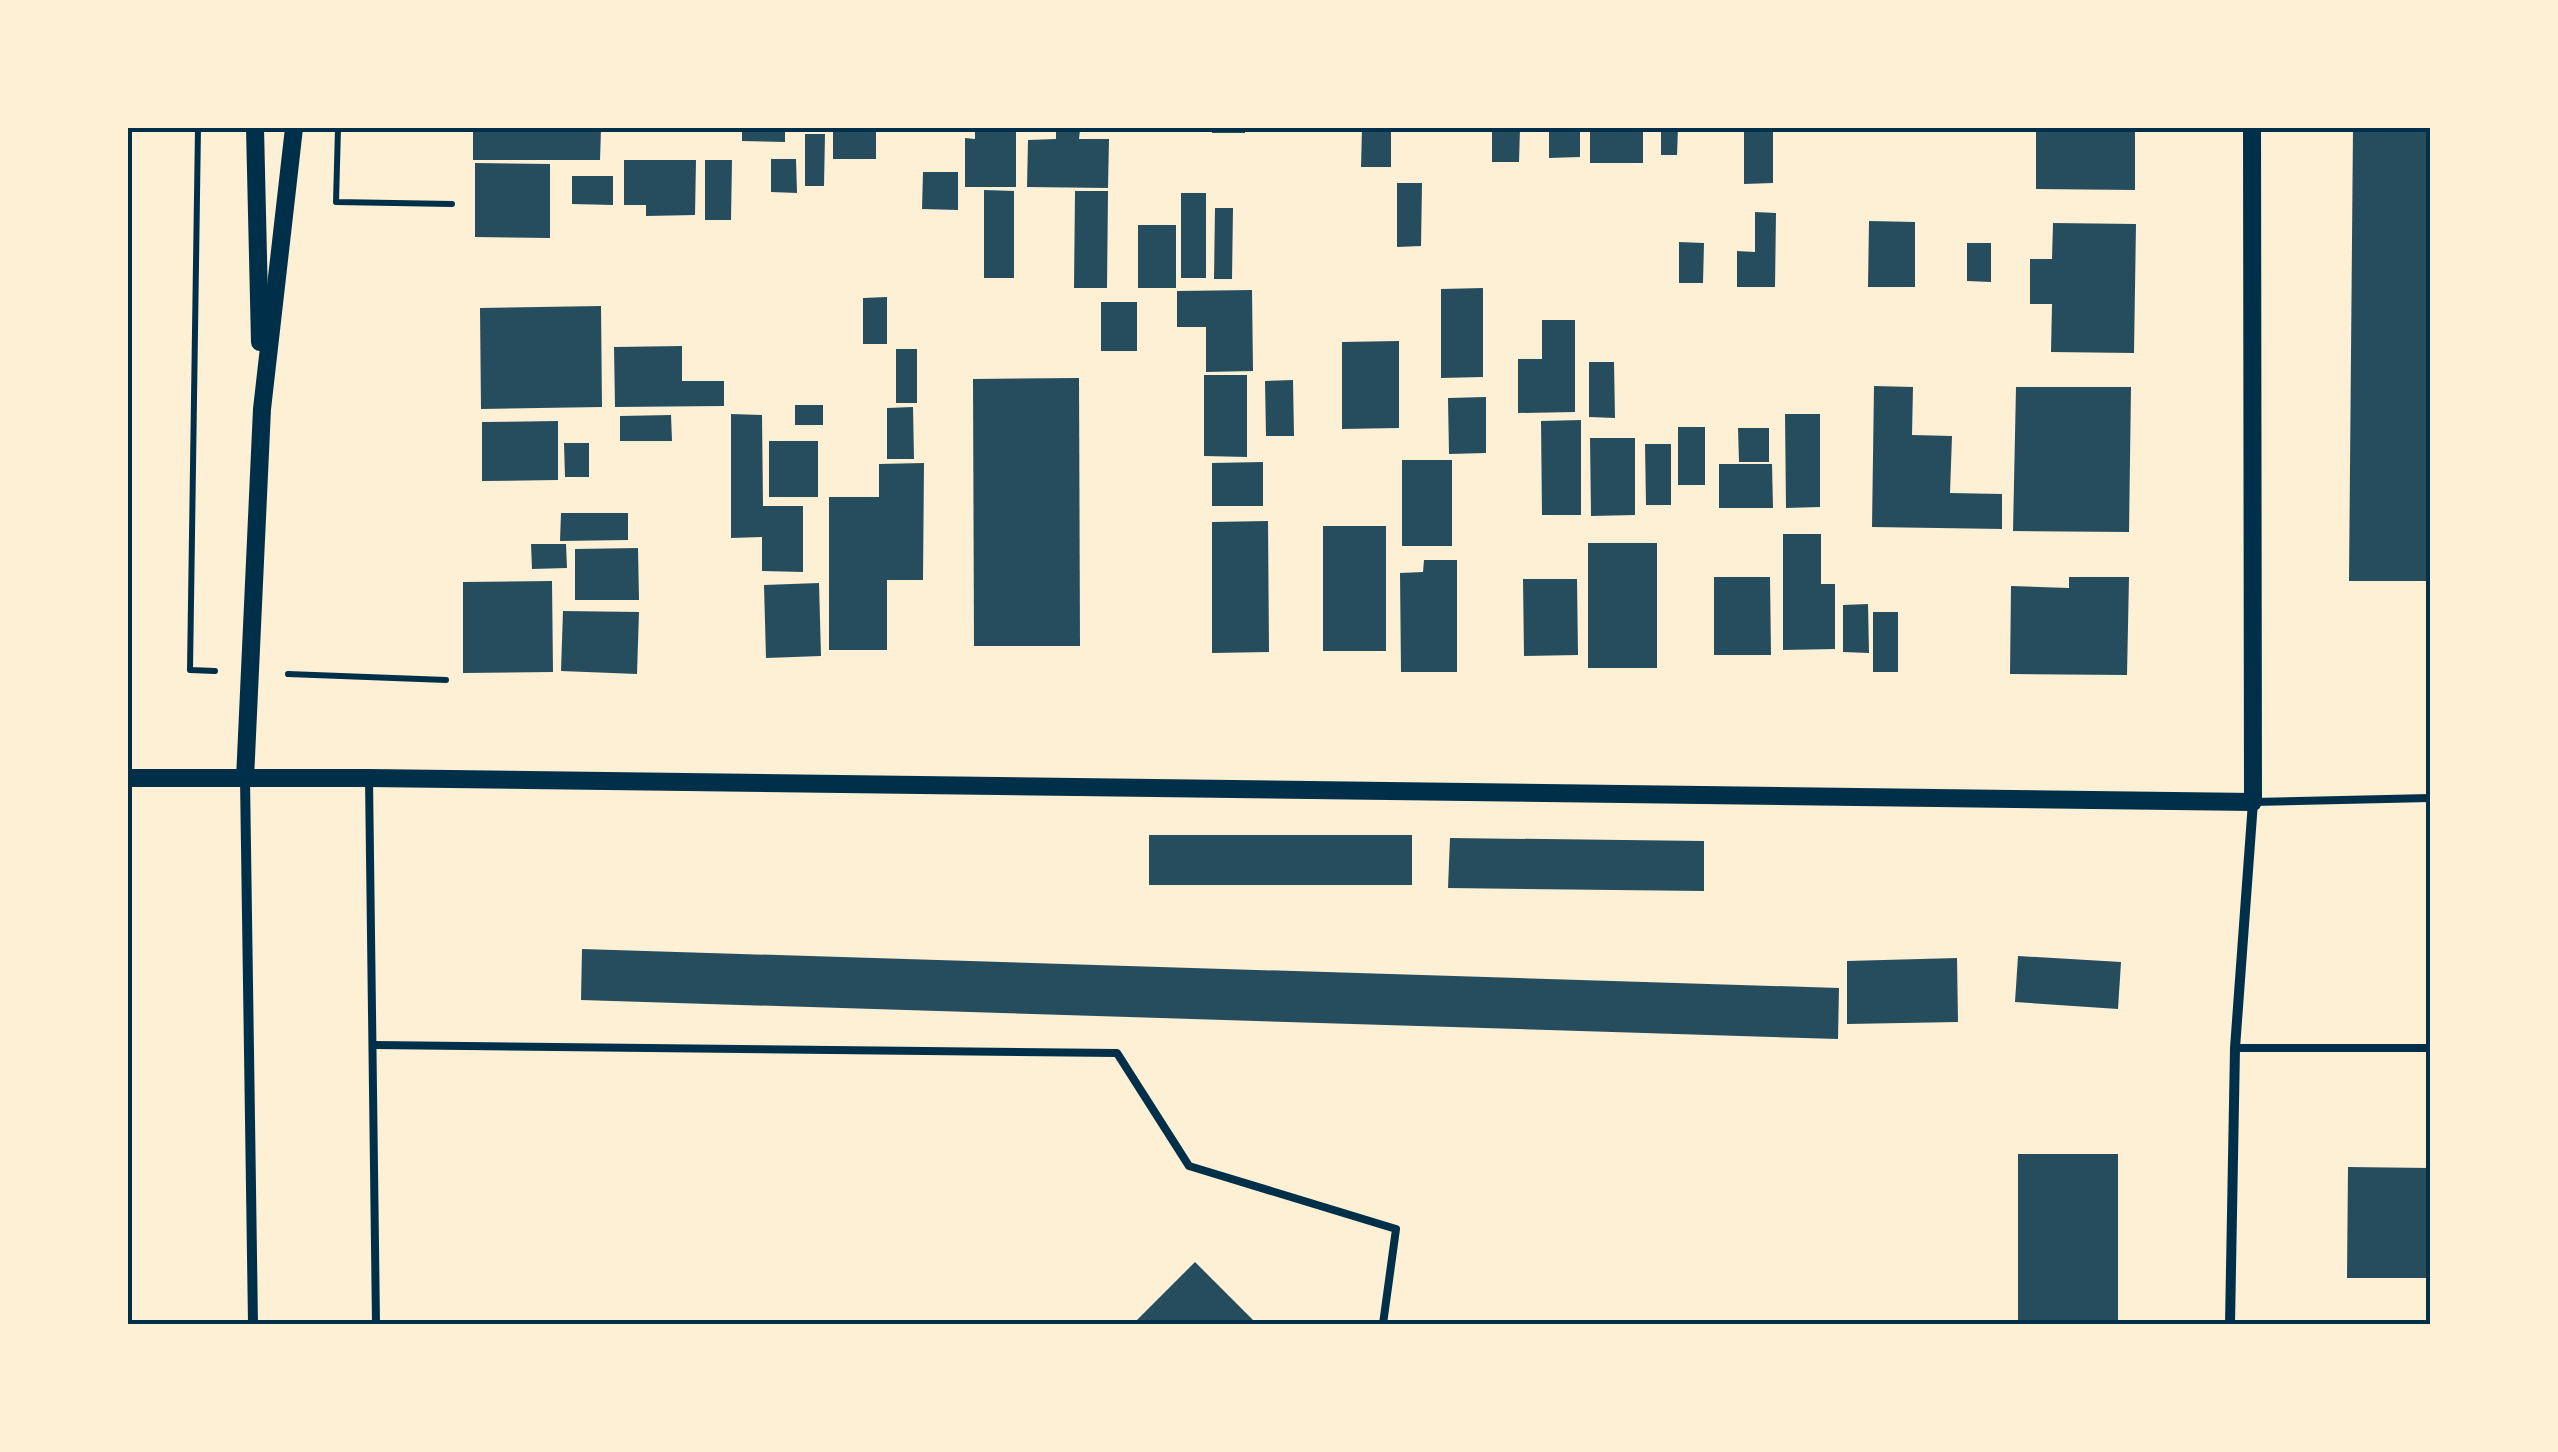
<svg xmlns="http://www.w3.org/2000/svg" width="2558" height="1452" font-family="'Open Sans',sans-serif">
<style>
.building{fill:#264d5e}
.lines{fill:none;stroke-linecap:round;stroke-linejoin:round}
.path{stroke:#003049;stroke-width:6}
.service{stroke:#003049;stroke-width:8}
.minor{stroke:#003049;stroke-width:10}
.tertiary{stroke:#003049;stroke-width:18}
.neatline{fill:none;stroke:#003049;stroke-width:4}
</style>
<rect width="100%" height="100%" fill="#fdf0d5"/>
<!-- building -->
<g class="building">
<polygon points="473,128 601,128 600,160 473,160"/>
<polygon points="742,128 785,128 785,142 742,141"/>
<rect x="833" y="128" width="43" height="31"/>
<polygon points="975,128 1016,128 1016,187 965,187 965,138 975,139"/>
<rect x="1212" y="128" width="33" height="5"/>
<polygon points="1362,128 1391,128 1391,167 1361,167"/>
<polygon points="1492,128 1520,128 1519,162 1492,162"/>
<polygon points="1529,128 1580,128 1580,157 1549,158 1549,132 1529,132"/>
<rect x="1590" y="128" width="53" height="35"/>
<polygon points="1661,128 1678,128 1677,155 1661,155"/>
<polygon points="1736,128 1773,128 1773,183 1744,184 1744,131 1736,131"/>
<polygon points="2036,128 2135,128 2135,190 2036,189"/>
<polygon points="2353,128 2430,128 2430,581 2349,581"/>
<polygon points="1056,130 1080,130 1079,139 1109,139 1108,188 1027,187 1028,140 1056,139"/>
<polygon points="805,134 825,134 824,186 805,186"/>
<polygon points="771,159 796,159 797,193 771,192"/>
<polygon points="624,160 696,160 695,215 646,216 646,205 624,205"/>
<polygon points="705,160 732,160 731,220 705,220"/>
<polygon points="475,163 550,164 550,238 475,237"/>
<polygon points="923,172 958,172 958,210 922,209"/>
<polygon points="572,176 613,176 613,205 572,204"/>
<polygon points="1397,183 1422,183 1421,246 1397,247"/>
<polygon points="984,190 1014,191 1014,278 984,278"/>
<polygon points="1075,191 1108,191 1107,288 1074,288"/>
<rect x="1181" y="193" width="25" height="85"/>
<polygon points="1215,208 1233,208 1232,279 1214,279"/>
<polygon points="1755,212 1776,213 1775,287 1737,287 1737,251 1755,252"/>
<polygon points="1869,221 1915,222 1915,287 1868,287"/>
<polygon points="2053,223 2136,224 2134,353 2051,352 2052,304 2030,304 2030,259 2052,259"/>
<rect x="1138" y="225" width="38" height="63"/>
<polygon points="1679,242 1704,243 1703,283 1679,283"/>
<polygon points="1967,243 1991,243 1991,282 1967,281"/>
<polygon points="1483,288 1483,377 1441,378 1441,289"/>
<polygon points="1252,290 1253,371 1206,372 1206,327 1177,327 1177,291"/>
<polygon points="887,297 887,344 863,344 863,298"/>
<rect x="1101" y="302" width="36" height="49"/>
<polygon points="601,306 602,407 481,409 480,308"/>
<polygon points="1542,320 1575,320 1575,412 1518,413 1518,359 1542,359"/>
<polygon points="1399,341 1399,428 1342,429 1342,342"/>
<polygon points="682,346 682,381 724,381 724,406 615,407 614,347"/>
<rect x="896" y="349" width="21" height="54"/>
<polygon points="1589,362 1614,362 1615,418 1589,417"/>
<polygon points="1204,375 1247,375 1247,457 1204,456"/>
<polygon points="1079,378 1080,646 974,646 973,379"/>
<polygon points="1293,380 1294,436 1266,436 1265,381"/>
<polygon points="1874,386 1913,387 1912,435 1952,436 1950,493 2002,494 2002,529 1872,527"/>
<polygon points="2016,387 2131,387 2129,532 2013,531"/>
<polygon points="1486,397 1486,453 1449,454 1448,398"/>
<rect x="795" y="405" width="28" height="20"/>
<polygon points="913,407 914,459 887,459 887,408"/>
<polygon points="731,414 762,415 763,506 803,506 803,572 762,571 762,537 731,538"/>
<polygon points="1785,414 1820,414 1820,507 1786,508"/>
<polygon points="671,415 672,441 620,441 620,416"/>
<polygon points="1581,420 1581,515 1542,515 1541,421"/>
<polygon points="558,421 558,480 482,481 482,422"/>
<rect x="1678" y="427" width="27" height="58"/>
<polygon points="1738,428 1769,428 1769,462 1739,462"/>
<polygon points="1590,438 1635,438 1635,515 1591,516"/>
<rect x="769" y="441" width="49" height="56"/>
<polygon points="564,443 589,443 589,477 565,477"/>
<polygon points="1645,444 1671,444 1671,505 1646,505"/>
<rect x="1402" y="460" width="50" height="86"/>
<polygon points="1263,462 1263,506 1212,506 1212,463"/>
<polygon points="924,463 923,580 887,580 887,650 829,650 829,497 879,497 879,464"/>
<polygon points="1719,464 1772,464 1773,508 1719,508"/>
<polygon points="561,513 628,513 628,540 560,541"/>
<polygon points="1268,521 1269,652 1212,653 1212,522"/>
<rect x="1323" y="526" width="63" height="125"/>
<polygon points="1783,534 1821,534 1821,584 1835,584 1835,649 1783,650"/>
<rect x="1588" y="543" width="69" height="125"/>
<polygon points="531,544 566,544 567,568 532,569"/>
<polygon points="638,548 639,600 575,600 575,549"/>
<polygon points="1424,560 1457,560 1457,672 1401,672 1400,573 1423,572"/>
<polygon points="1714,577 1770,577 1771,655 1714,655"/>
<polygon points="2069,577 2129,577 2127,675 2010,674 2011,586 2069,588"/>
<polygon points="1523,579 1577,579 1578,655 1524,656"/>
<polygon points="552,581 553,672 463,673 463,582"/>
<polygon points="819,583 821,656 766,658 764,585"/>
<polygon points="1868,604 1869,653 1843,652 1843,605"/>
<polygon points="563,611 639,612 637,674 561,671"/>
<rect x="1873" y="612" width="25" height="60"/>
<rect x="1149" y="835" width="263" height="50"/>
<polygon points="1450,838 1704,841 1704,891 1448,888"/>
<polygon points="582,949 1839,988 1838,1039 581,1000"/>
<polygon points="2018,956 2121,962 2118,1009 2015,1002"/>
<polygon points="1957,958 1958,1022 1847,1024 1847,961"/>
<rect x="2018" y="1154" width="100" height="170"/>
<polygon points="2348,1167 2430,1168 2430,1278 2347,1278"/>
<polygon points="1195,1262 1257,1324 1133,1324"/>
</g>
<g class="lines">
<!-- path -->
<g class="path">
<polyline points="198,128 190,670 215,671"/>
<polyline points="338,128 336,202 452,204"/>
<polyline points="288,674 446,680"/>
</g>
<!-- service -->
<g class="service">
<polyline points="369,778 376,1324"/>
<polyline points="2253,802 2430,798"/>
<polyline points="374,1045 1117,1053 1189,1166 1396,1229 1383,1324"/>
<polyline points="2235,1048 2430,1048"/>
</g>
<!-- minor -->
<g class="minor">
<polyline points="245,779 253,1324"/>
<polyline points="2230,1324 2235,1048 2253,802"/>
</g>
<!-- tertiary -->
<g class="tertiary">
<polyline points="255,128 260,342"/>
<polyline points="128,778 369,778 2253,802 2252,128"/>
<polyline points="245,779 262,409 294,128"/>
</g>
</g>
<!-- border -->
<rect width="2558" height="1452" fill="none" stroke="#fdf0d5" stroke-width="260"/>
<rect x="130" y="130" width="2298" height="1192" class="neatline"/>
</svg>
